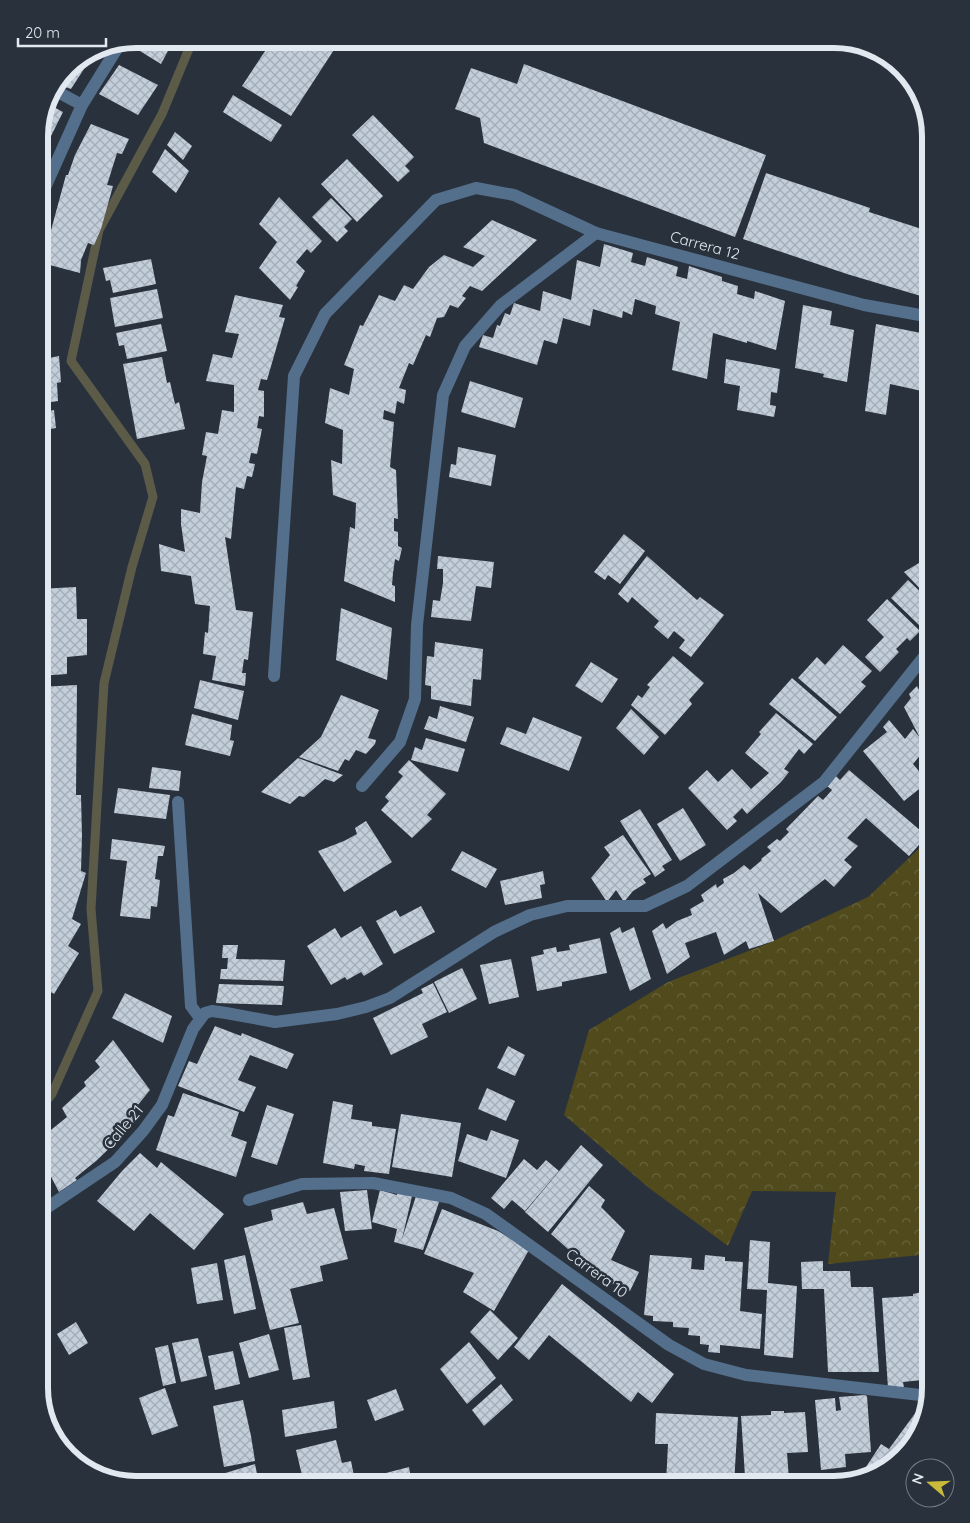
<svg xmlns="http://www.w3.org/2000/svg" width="970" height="1523" font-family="Quicksand,sans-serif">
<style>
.forest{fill:url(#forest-crowns)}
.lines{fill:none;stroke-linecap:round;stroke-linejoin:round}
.stream{stroke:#5c5b48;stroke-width:9}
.building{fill:url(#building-cross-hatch)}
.street{stroke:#546f8c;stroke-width:12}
.labels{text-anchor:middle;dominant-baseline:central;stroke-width:5;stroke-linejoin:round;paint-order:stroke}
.street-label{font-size:15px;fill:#e2e8ef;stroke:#29323c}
.rim{fill:none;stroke:#e2e8ef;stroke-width:6}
</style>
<defs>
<pattern id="forest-crowns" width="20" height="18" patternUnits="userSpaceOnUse" patternTransform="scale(1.25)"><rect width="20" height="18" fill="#504a1c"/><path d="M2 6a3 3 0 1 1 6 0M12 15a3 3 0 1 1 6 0" fill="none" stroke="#69643d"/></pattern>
<pattern id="building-cross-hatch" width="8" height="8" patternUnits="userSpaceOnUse" patternTransform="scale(1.25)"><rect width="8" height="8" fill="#c3cedb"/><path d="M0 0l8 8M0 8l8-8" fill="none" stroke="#a3acb6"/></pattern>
</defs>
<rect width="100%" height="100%" fill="#29323c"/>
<!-- forest -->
<polygon class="forest" points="931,837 931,1254 828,1264 836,1192 752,1191 728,1246 649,1188 564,1115 589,1030 668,982 769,943 868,897"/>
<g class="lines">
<!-- stream -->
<polyline class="stream" points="39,1110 52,1094 98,991 91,909 104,683 132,567 153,497 145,464 71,361 99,230 162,114 193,39"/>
</g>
<!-- building -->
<g class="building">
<polygon points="140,39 153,39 169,49 161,64 135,48"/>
<polygon points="273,39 341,39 291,116 242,86"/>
<polygon points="84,56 91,58 71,89 59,85 67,67"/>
<polygon points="524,64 766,155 735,237 484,143 480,118 455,109 471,68 517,84"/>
<polygon points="119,65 158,85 138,115 99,94"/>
<polygon points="233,95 282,125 271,142 223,112"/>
<polygon points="50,105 63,112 50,138 39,132 39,129"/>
<polygon points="373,115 414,157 405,166 410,171 398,182 352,135"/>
<polygon points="91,124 129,139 122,154 117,153 107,185 113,186 101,229 94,245 88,243 81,260 80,273 46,264 50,234 66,175 68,175 75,155"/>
<polygon points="175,132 192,146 183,160 167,145"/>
<polygon points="39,140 46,143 39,158"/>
<polygon points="165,149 189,171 176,193 152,172"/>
<polygon points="347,159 383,196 357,222 321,184"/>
<polygon points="766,173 870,208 869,212 931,232 931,299 847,274 743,239"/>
<polygon points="279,197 322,241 311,253 307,249 296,262 305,271 296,286 298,287 290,300 259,268 277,242 259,224"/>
<polygon points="331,198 352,219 344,227 348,231 337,242 312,217"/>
<polygon points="492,220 537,240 482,291 470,286 462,296 466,298 458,308 450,305 444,317 437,318 430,337 426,335 413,365 409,363 399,388 406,390 404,404 397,401 395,414 384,410 383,419 394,422 390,467 396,470 398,519 394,518 394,531 398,532 398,546 402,548 399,561 395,559 393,573 392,585 395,586 395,602 344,581 350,527 355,529 356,503 333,495 331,460 342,464 343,430 325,423 330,388 349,395 354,369 344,365 360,325 363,326 379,295 395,301 404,285 413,289 429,267 444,255 473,267 485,256 463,247"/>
<polygon points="604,244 633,253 631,262 645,266 647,257 678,267 676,276 687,279 689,266 722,277 722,281 738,286 737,294 754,299 755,291 785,301 776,350 747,341 747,343 713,333 707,379 672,370 680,322 655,314 656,306 635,299 632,315 623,311 622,318 593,309 590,326 563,318 557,344 544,340 537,365 479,347 483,335 493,338 497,325 500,326 505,313 510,315 514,303 540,311 543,291 571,300 577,260 600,267"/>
<polygon points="151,259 156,284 113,293 110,280 106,281 103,268"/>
<polygon points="157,289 163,318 115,327 110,298"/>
<polygon points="235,295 283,305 279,317 285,318 267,380 261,379 258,390 264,391 264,417 259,416 257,428 262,429 257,454 251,453 249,463 255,464 252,477 247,476 244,489 236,487 231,539 225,537 236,610 253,612 248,660 244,659 242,673 246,673 245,686 212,680 216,656 203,654 205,632 208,633 210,606 195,604 191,576 161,571 159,544 185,552 181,524 181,509 200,513 202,482 207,456 202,455 206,432 218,434 222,410 234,412 234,385 206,381 213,354 232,358 239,334 225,332"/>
<polygon points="803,305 832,311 830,325 854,330 847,382 823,377 824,374 795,368"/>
<polygon points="161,324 167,351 127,359 124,345 119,346 116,333"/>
<polygon points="876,324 931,335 931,393 890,384 886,415 865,411"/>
<polygon points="59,356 61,382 57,383 58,401 39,404 39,360"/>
<polygon points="162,357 167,383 170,382 175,404 179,402 185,429 137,439 123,364"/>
<polygon points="726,359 780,369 777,393 771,392 770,405 776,406 774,417 737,410 740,386 724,383"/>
<polygon points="470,381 523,398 515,428 461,412"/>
<polygon points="54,410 56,428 39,431 39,413"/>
<polygon points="458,447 496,455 491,486 449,477 451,464 456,465"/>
<polygon points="624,534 645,551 620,584 608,575 605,580 594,572"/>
<polygon points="438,556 494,562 491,588 476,586 471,621 431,617 433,600 440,601 443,583 443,569 437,569"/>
<polygon points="647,556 697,600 700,597 724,615 691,657 679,648 685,640 674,631 668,639 654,627 659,621 632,597 628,603 618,594"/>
<polygon points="929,557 931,560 931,600 904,572"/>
<polygon points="908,580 931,602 931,617 929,615 919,625 891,598"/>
<polygon points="76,587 77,619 87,619 87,655 67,657 67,674 39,676 39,589"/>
<polygon points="887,599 920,631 910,641 907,638 896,649 899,652 880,672 865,657 884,637 867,620"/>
<polygon points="341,608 392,628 387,680 336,660"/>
<polygon points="435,642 483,649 481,680 473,679 471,706 431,699 431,686 425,685 427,656 434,657"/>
<polygon points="843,645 872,671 861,682 866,686 840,714 798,678 817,657 825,665"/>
<polygon points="673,656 704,683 689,700 692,704 665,735 631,705 638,695 642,698 650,687 647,685"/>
<polygon points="591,662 618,679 602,703 575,686"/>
<polygon points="792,678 837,717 815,741 769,704"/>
<polygon points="200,680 244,691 238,720 194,708"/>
<polygon points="77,685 76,795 81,795 82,836 81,871 86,873 72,919 81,924 68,946 79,953 54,994 39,985 39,687"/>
<polygon points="917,686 931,714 931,720 919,736 904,707 911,698 909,694"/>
<polygon points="341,695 379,710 368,738 376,740 375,744 366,754 356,750 349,761 345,759 338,771 299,757 321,737"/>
<polygon points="440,706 474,717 466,742 424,729 429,716 437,719"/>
<polygon points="631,709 659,737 644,755 616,728"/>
<polygon points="776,713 813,744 804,754 799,749 784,769 789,772 781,782 747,814 742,808 733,817 737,821 727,830 688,788 707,770 718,782 732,769 751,789 769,773 745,753 761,734 759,732"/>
<polygon points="192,714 232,725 230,740 234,741 230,756 185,745"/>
<polygon points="533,717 582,737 569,771 500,744 507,727 526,734"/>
<polygon points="889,720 905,739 913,729 927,747 913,764 928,782 904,801 863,751 887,732 883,727"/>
<polygon points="426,738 465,749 458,772 411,760 415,747 422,750"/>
<polygon points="298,758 343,775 334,782 325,779 304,797 299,796 290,804 261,792"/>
<polygon points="409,760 446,794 427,815 432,819 412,838 381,810 389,801 385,797 403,776 398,772"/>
<polygon points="152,767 181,771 179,791 149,788"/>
<polygon points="849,770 927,836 909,856 866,818 847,838 858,846 844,860 852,867 834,887 825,879 781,913 758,893 774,941 749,949 746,941 724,955 716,932 685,943 690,957 667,974 652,931 663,923 666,929 677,921 692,915 690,909 704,901 701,895 716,884 717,888 724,883 723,879 734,873 744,865 750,870 762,860 761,859 771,851 767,847 777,839 780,841 789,832 786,829 818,796 823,800 832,790 827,786 836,776 840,780"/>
<polygon points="118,788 170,795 166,819 114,813"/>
<polygon points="683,808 706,845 680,861 657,824"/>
<polygon points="640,809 672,860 662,866 665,870 655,877 620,821"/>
<polygon points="366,821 392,862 344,892 318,851 344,841 357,834 355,828"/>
<polygon points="623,835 651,874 643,879 646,883 633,891 624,902 616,890 607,902 591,878 610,855 604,847"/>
<polygon points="112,839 165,846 163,856 158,856 155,879 160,880 157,907 151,906 150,919 120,916 127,861 110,859"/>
<polygon points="462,851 497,869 486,888 451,870"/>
<polygon points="543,871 545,884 540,885 542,898 505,905 500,881"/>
<polygon points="421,906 435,932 394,954 376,921 396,910 400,917"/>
<polygon points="361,926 383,964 364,976 361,972 347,980 345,977 331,985 307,946 335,928 341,938"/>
<polygon points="620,927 622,933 634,927 651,979 630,991 610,933"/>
<polygon points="600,938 607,973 562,982 562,986 537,991 531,957 544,954 543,950 556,947 557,952 570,950 569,945"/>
<polygon points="223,945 238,945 236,959 285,960 283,981 220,979 221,969 227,969 228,958 222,958"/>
<polygon points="511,959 519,997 489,1004 480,965"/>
<polygon points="462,968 477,999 449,1013 434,982"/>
<polygon points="433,983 447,1012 422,1024 428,1037 391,1055 373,1018 423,993 421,989"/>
<polygon points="219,984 284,986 282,1005 216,1003"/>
<polygon points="125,993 172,1016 163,1043 112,1018"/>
<polygon points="215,1026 241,1036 242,1033 294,1054 287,1069 250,1055 238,1080 256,1087 244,1112 178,1086 189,1061 197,1064"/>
<polygon points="113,1040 150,1090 133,1111 138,1118 119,1136 120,1138 96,1161 75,1178 77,1180 59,1192 47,1169 41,1138 67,1117 62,1108 86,1086 84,1082 100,1067 95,1061"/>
<polygon points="508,1046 525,1055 515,1076 497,1068"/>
<polygon points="487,1088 515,1101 506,1121 478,1109"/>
<polygon points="183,1093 239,1112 231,1136 247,1142 236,1177 156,1150 168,1115 174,1117"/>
<polygon points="333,1101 353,1105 351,1119 372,1122 372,1126 396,1129 389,1174 364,1171 365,1166 355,1164 354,1169 323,1163"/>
<polygon points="267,1105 294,1114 277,1165 251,1157"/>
<polygon points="401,1114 461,1123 452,1177 392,1167"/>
<polygon points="491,1130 519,1140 506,1178 458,1161 467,1134 487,1141"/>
<polygon points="581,1145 603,1165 548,1232 525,1212"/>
<polygon points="140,1153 157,1168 161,1162 224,1214 194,1250 150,1213 134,1231 97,1201 122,1171"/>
<polygon points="524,1159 537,1170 546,1160 559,1171 525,1211 512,1200 504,1209 491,1198"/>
<polygon points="589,1186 605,1200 601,1207 625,1231 611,1260 639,1272 630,1291 602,1279 551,1234"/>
<polygon points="398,1188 413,1192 402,1239 417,1193 440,1199 423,1250 394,1242 397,1229 372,1222 380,1190 397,1195"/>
<polygon points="367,1190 372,1229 345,1231 340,1192"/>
<polygon points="303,1202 307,1214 334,1208 348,1259 320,1266 323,1281 290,1289 299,1323 270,1330 244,1228 273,1220 271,1210"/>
<polygon points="442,1209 498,1231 529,1250 494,1311 463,1292 474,1273 424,1254"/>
<polygon points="750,1240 770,1242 768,1283 797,1286 793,1358 764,1355 767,1290 747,1289"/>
<polygon points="245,1255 256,1309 234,1314 224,1260"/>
<polygon points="650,1255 692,1258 691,1269 704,1270 705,1255 725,1257 725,1261 743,1262 740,1311 762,1314 760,1349 720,1345 720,1353 708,1352 709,1345 700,1344 700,1336 688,1335 689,1328 673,1327 673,1322 653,1321 653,1316 644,1315"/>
<polygon points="823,1261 823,1271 850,1271 851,1287 873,1287 879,1372 828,1372 824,1289 802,1289 801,1262"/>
<polygon points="217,1263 223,1300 197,1304 191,1268"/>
<polygon points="562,1284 674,1374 652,1403 638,1392 631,1402 549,1335 529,1360 514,1347"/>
<polygon points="931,1290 931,1379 903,1382 904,1387 888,1388 882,1298 913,1296 913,1294"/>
<polygon points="490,1310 518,1338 498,1360 470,1332"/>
<polygon points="76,1322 88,1343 69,1355 57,1334"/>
<polygon points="301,1325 310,1377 293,1380 284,1328"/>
<polygon points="269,1334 279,1370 249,1378 239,1343"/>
<polygon points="198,1338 207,1376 181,1382 172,1343"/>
<polygon points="469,1342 496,1378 467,1404 440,1369"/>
<polygon points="168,1345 176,1383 163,1386 155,1348"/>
<polygon points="233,1351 240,1384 215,1390 208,1356"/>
<polygon points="501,1384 513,1400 484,1426 472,1410"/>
<polygon points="165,1388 178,1426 152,1435 139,1398"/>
<polygon points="396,1389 404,1410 375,1421 367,1400"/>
<polygon points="865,1395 867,1396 871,1452 845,1454 846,1467 821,1470 815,1400 835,1398 836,1411 841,1410 839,1397"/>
<polygon points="243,1400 251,1436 255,1461 224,1467 213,1406"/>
<polygon points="334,1401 337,1428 285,1437 282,1410"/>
<polygon points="771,1411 784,1411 784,1413 805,1412 808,1452 787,1453 789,1479 776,1480 776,1474 745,1476 741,1416 771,1415"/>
<polygon points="916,1412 923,1416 915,1441 878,1474 866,1467 881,1444 889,1449"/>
<polygon points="656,1413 738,1417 734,1484 666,1484 668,1444 655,1444"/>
<polygon points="336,1440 342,1463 351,1461 355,1481 409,1467 412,1484 304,1484 296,1450"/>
<polygon points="255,1464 259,1484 224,1484 222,1474"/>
</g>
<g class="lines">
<!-- street -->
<g class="street">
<polyline points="100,46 114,52"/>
<polyline points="56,91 82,105"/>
<polyline points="39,201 82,105 121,42"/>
<polyline points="274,676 294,376 325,314 436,200 476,188 514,195 596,233 864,305 931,317"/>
<polyline points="362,786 400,742 415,699 417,625 443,395 465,346 501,305 596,233"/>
<polyline points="178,802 191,1006 200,1018"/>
<polyline points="249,1200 302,1184 373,1183 451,1198 486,1214 669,1345 704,1364 746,1375 929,1396"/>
<polyline points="39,1213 115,1162 143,1131 162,1105 193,1029 205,1013 212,1011 226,1013 275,1022 337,1014 366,1007 390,998 494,932 530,915 567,906 645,906 687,886 824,782 931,648"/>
</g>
</g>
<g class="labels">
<!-- street labels -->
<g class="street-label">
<text transform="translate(705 245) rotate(15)">Carrera 12</text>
<text transform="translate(123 1127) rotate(-50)">Calle 21</text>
<text transform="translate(597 1273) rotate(36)">Carrera 10</text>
</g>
</g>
<!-- crop -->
<path d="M0 0H970V1523H0ZM136 48H834A88 88 0 0 1 922 136V1388A88 88 0 0 1 834 1476H136A88 88 0 0 1 48 1388V136A88 88 0 0 1 136 48Z" fill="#29323c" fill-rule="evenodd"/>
<path class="rim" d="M136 48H834A88 88 0 0 1 922 136V1388A88 88 0 0 1 834 1476H136A88 88 0 0 1 48 1388V136A88 88 0 0 1 136 48Z"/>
<!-- north arrow -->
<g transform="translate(930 1483) rotate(289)"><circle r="24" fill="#29323c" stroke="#737b84"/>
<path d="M0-4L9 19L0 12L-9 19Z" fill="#caba3a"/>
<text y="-8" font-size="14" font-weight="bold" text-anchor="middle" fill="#e2e8ef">N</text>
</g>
<!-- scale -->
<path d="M18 38v8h88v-8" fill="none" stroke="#e2e8ef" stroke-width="2.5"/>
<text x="25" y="38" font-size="15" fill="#e2e8ef" stroke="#29323c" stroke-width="4" paint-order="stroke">20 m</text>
</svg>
